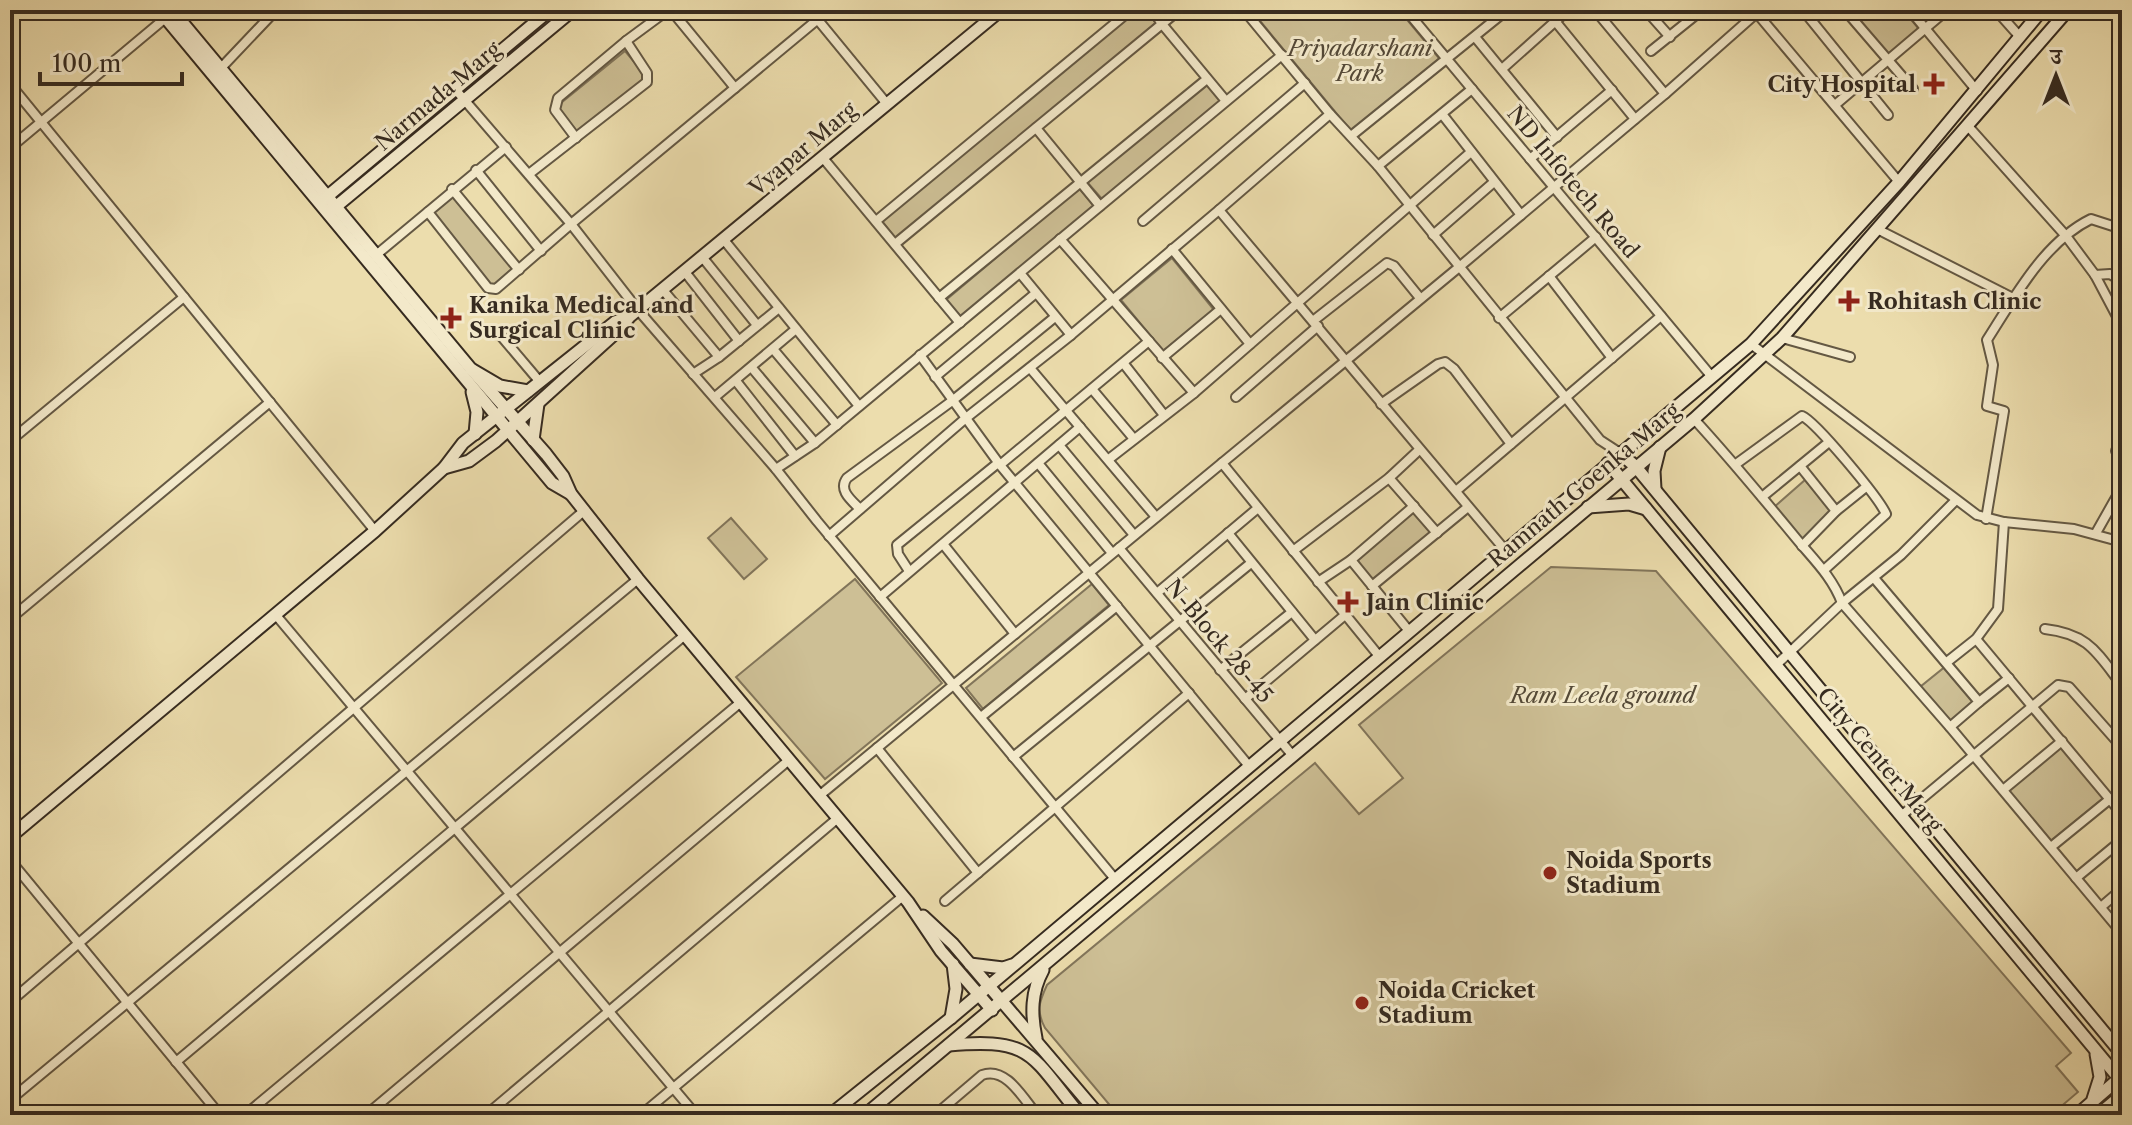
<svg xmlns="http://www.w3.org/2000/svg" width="2132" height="1125" font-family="'Libre Caslon Text','Noto Serif Devanagari',serif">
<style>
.green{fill:#cdbf95;stroke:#82755a;stroke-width:2}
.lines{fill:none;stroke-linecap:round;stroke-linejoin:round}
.street-casing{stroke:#645843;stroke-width:12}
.secondary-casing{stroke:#362b20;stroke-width:15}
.street{stroke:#f3e9ca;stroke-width:8}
.secondary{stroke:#f3e9ca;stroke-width:11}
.poi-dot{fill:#8f2418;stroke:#f3e9ca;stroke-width:3}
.labels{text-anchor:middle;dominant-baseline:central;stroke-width:6;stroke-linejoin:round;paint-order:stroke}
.park-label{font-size:22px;font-style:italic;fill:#544937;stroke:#f3e9ca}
.poi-label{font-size:22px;font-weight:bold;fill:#362b20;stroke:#f3e9ca;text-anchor:start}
.street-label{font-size:22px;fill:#362b20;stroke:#f3e9ca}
</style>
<rect width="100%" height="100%" fill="#ecddad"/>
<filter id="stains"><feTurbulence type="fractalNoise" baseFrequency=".0025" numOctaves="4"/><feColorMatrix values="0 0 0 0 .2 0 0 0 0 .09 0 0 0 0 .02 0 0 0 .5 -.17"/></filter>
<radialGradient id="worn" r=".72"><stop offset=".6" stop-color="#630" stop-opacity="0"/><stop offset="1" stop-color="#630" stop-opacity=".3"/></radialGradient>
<!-- green -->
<g class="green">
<polygon points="1136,10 1145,10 1156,23 896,239 882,221"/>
<polygon points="1251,10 1399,10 1443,63 1351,131"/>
<polygon points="1850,10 1903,10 1919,29 1888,55"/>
<polygon points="625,51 647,77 578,133 556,107"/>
<polygon points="1206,83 1221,101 1102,199 1087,182"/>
<polygon points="1079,188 1094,206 961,317 946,300"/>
<polygon points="452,196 513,268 492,286 431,214"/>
<polygon points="1172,258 1214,310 1163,351 1121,300"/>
<polygon points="1805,480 1836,515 1804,543 1773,508"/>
<polygon points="1413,511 1431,533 1373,581 1355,560"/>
<polygon points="731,518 767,559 744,579 708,538"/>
<path d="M1551,567L1656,571L2071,1053L2056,1066L2078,1092L2051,1115H1118L1045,1028C1036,1011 1039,1002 1047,985L1315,763L1359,814L1403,778L1359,725Z"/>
<polygon points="855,579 942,683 825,779 736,677"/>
<polygon points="1092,584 1109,605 983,709 966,688"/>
<polygon points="1946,666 1976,702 1950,724 1920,687"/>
<polygon points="2061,746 2105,797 2051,841 2008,790"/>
</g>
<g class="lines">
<!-- street casing -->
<g class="street-casing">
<g id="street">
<polyline points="671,10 735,88"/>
<polyline points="1153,10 1162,24 1226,101"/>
<polyline points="1244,10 1330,114 1378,166 1600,440 1620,453"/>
<polyline points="1406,10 1712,377"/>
<polyline points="1595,10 1665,94"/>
<polyline points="1646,10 1670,37"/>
<polyline points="1803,10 1888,115"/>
<polyline points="1845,10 1913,89"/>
<polyline points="1910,10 1977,91"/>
<polyline points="1996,10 2020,37"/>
<polyline points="1755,11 1899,182"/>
<polyline points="818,20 887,104"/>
<polyline points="182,21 190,10"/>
<polyline points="1555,21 1635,119"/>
<polyline points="1475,37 1557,137"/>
<polyline points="1651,51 1702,10"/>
<polyline points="221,68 276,10"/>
<polyline points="1502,69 1568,10"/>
<polyline points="10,84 375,531"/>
<polyline points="455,89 571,224 638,310 776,469 817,521 1115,879"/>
<polyline points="1835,105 1947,10"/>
<polyline points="1442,114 1521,215"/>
<polyline points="1967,125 2066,236 2095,275 2122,326"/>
<polyline points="1036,128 1100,206"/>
<polyline points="1351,136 1507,10"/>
<polyline points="576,138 555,110 558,98 626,41 668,10"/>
<polyline points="10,148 169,15"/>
<polyline points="823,158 960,323"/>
<polyline points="1530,159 1612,90"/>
<polyline points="1378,166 1472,89"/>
<polyline points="476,170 541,251"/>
<polyline points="529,174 647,82 647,73 626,41"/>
<polyline points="452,189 519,270"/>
<polyline points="1219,210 1505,550"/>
<polyline points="428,212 488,288 496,289 571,224 829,10"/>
<polyline points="876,221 1131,10"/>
<polyline points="1143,221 1305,83"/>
<polyline points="1879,230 2013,298"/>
<polyline points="1433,235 1494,182"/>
<polyline points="1060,239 1194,393"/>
<polyline points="724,240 859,406"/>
<polyline points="895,244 1179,10"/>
<polyline points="1172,249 1250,344"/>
<polyline points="376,255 506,147"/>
<polyline points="703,258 757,325"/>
<polyline points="685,272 739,341"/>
<polyline points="1020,273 1071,335"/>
<polyline points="2095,275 2110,274 2122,281"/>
<polyline points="1549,276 1612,358"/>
<polyline points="663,290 719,357"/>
<polyline points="939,298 1207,79"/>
<polyline points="1499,318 1596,237"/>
<polyline points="1313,321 1387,263 1394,266 1420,298"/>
<polyline points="496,330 540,382"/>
<polyline points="1782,338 1850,357"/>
<polyline points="1751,344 1977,515 2004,522 2074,529 2122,542"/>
<polyline points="773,349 837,425"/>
<polyline points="920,355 1000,465 1249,766"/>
<polyline points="1162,358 1221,309"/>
<polyline points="1124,364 1164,415"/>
<polyline points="752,368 815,443"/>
<polyline points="1030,368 1156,517"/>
<polyline points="693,374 719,357 779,308"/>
<polyline points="935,377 1036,293"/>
<polyline points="736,381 795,456"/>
<polyline points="1092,389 1134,439"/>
<polyline points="715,397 796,329"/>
<polyline points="1236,397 1318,326"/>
<polyline points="1381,404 1438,364 1445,362 1454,369 1511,444"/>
<path d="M1694,419C1729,457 1762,497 1795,537C1812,558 1832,576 1842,603L1950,727L2122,933"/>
<polyline points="10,441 184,297"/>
<polyline points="1059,445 1134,535"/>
<polyline points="2116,451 2122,436"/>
<polyline points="1109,459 1194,393 1471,152"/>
<polyline points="1038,463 1112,553"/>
<polyline points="1222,463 1379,656"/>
<path d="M1736,464L1802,416C1816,422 1879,498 1886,514L1824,570"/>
<polyline points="1000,465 1149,341"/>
<polyline points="1800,466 1836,511"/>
<polyline points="776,469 815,443 1282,55"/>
<polyline points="1389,478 1437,533"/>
<polyline points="1456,491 1661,316"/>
<polyline points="1762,497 1829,442"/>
<path d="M860,509C851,500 838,490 847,478L952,401L1055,317"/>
<path d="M1986,519L2004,411L1987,406L1993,365L1987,340C2014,298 2044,242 2091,219L2122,229"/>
<polyline points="1228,533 1315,640"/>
<polyline points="2096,533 2122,487"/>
<polyline points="829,536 966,418 1071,335 1219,210 1330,114"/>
<polyline points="943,544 1015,634"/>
<polyline points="1802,546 1836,511 1866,487"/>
<polyline points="1119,548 1293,756"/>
<polyline points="1293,551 1389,478 1419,450"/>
<polyline points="1351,560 1409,631"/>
<polyline points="909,571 898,554 897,545 998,463"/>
<polyline points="1874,578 1979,702 1950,727"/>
<polyline points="1318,582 1351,560 1414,506"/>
<polyline points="1372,586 1468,507"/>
<polyline points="1157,593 1258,508"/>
<polyline points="880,597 1080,427"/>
<polyline points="275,614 696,1115"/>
<polyline points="10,619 270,402"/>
<path d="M2045,629C2089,634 2097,653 2122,685"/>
<polyline points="1976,639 2122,814"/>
<polyline points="1947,662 1976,639 1998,609 2004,522"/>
<polyline points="1776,665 1842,603 1901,555 1955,501"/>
<polyline points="1220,670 1292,612"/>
<polyline points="1245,699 1345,615"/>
<polyline points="1979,702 2009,678"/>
<polyline points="981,717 1117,606"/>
<polyline points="877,748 978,873"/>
<polyline points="1013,757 1251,563"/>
<polyline points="2003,790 2062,741"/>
<polyline points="819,796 1458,268 1665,94 1760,10"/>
<polyline points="1901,816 2058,685 2069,687 2122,747"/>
<polyline points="2051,847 2110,799"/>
<polyline points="10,860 220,1115"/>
<polyline points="2076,878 2122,840"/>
<polyline points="945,901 1189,693"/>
<polyline points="2101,907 2122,889"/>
<polyline points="10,1002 585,510"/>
<polyline points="176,1062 685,635"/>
<polyline points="10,1100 638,579"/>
<polyline points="245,1115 741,702"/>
<polyline points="366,1115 789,760"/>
<polyline points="486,1115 838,818"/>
<polyline points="641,1115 903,896"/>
<path d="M935,1115L982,1075C1006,1066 1023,1098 1037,1115"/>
</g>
</g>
<!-- secondary casing -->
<g class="secondary-casing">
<g id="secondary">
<polyline points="159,10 552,483 571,494"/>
<polyline points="172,10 471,369 500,386 528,391"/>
<polyline points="323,200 550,10"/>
<polyline points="333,209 573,10"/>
<polyline points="471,369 546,454 563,476 571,494 638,579 908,902 941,951 992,1010"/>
<polyline points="472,392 477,412 475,434"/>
<polyline points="533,440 538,404"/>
<polyline points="1620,453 1636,467 2122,1054"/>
<polyline points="1608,463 2122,1082"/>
<polyline points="444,468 469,461 496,441 621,328 629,317 1001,10"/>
<polyline points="1655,489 1654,471 1660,447"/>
<polyline points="1588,507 1629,504 1646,509"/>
<polyline points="10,837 375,531 444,468 463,443 615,322 629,317"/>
<polyline points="923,916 953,944 1099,1115"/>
<polyline points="970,964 1003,968 1012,965"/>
<polyline points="951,1018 956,989 953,964"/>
<path d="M1036,1038C1031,1014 1031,992 1043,970"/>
<path d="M949,1045C1033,1038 1030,1054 1080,1115"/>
<polyline points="2093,1099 2100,1077 2096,1054"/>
<polyline points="830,1115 951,1018 1751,344 1899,182 2042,10"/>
<polyline points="865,1115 1694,419 1782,338 2068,10"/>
<polyline points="2077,1115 2122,1076"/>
<polyline points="2098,1115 2122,1095"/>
</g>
</g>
<!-- street -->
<use href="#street" class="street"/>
<!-- secondary -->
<use href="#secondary" class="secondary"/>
</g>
<!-- markers -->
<g class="poi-dot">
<path d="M1930 72h8v8h8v8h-8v8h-8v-8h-8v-8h8z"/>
<path d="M1845 289h8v8h8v8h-8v8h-8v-8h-8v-8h8z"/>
<path d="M447 306h8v8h8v8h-8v8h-8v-8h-8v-8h8z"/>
<path d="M1344 590h8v8h8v8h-8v8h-8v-8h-8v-8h8z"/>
<circle cx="1550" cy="873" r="8"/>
<circle cx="1362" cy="1003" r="8"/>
</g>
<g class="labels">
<!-- park labels -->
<g class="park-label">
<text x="1360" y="48">Priyadarshani<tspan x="1360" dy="25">Park</tspan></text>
<text x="1603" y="695">Ram Leela ground</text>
</g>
<!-- poi labels -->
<g class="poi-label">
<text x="1916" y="84" text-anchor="end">City Hospital</text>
<text x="1867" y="301">Rohitash Clinic</text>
<text x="469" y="305">Kanika Medical and<tspan x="469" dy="25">Surgical Clinic</tspan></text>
<text x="1366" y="602">Jain Clinic</text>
<text x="1566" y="860">Noida Sports<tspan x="1566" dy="25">Stadium</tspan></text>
<text x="1378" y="990">Noida Cricket<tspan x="1378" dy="25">Stadium</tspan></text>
</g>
<!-- street labels -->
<g class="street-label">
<text transform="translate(438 96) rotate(-40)">Narmada Marg</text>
<text transform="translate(803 149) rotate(-40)">Vyapar Marg</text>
<text transform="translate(1573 182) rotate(50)">ND Infotech Road</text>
<text transform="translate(1584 485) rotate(-40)">Ramnath Goenka Marg</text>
<text transform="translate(1219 641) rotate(50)">N-Block 28-45</text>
<text transform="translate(1880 760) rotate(50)">City Center Marg</text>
</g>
</g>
<!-- margin -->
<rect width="2132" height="1125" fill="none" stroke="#ecddad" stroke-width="40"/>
<rect x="12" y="12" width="2108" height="1101" fill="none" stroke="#362b20" stroke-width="4"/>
<rect x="20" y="20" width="2092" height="1085" fill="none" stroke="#362b20" stroke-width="2"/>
<!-- north arrow -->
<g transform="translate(2056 76)" stroke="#f3e9ca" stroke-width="6" paint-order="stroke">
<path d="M0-6L14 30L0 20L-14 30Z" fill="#362b20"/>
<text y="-12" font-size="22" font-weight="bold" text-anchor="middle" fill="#362b20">उ</text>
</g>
<!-- scale -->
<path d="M40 72v12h142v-12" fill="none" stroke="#362b20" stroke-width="4"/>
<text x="52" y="72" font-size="24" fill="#362b20" stroke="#f3e9ca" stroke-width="6" paint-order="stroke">100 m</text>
<rect width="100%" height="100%" filter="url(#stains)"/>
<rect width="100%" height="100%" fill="url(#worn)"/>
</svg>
